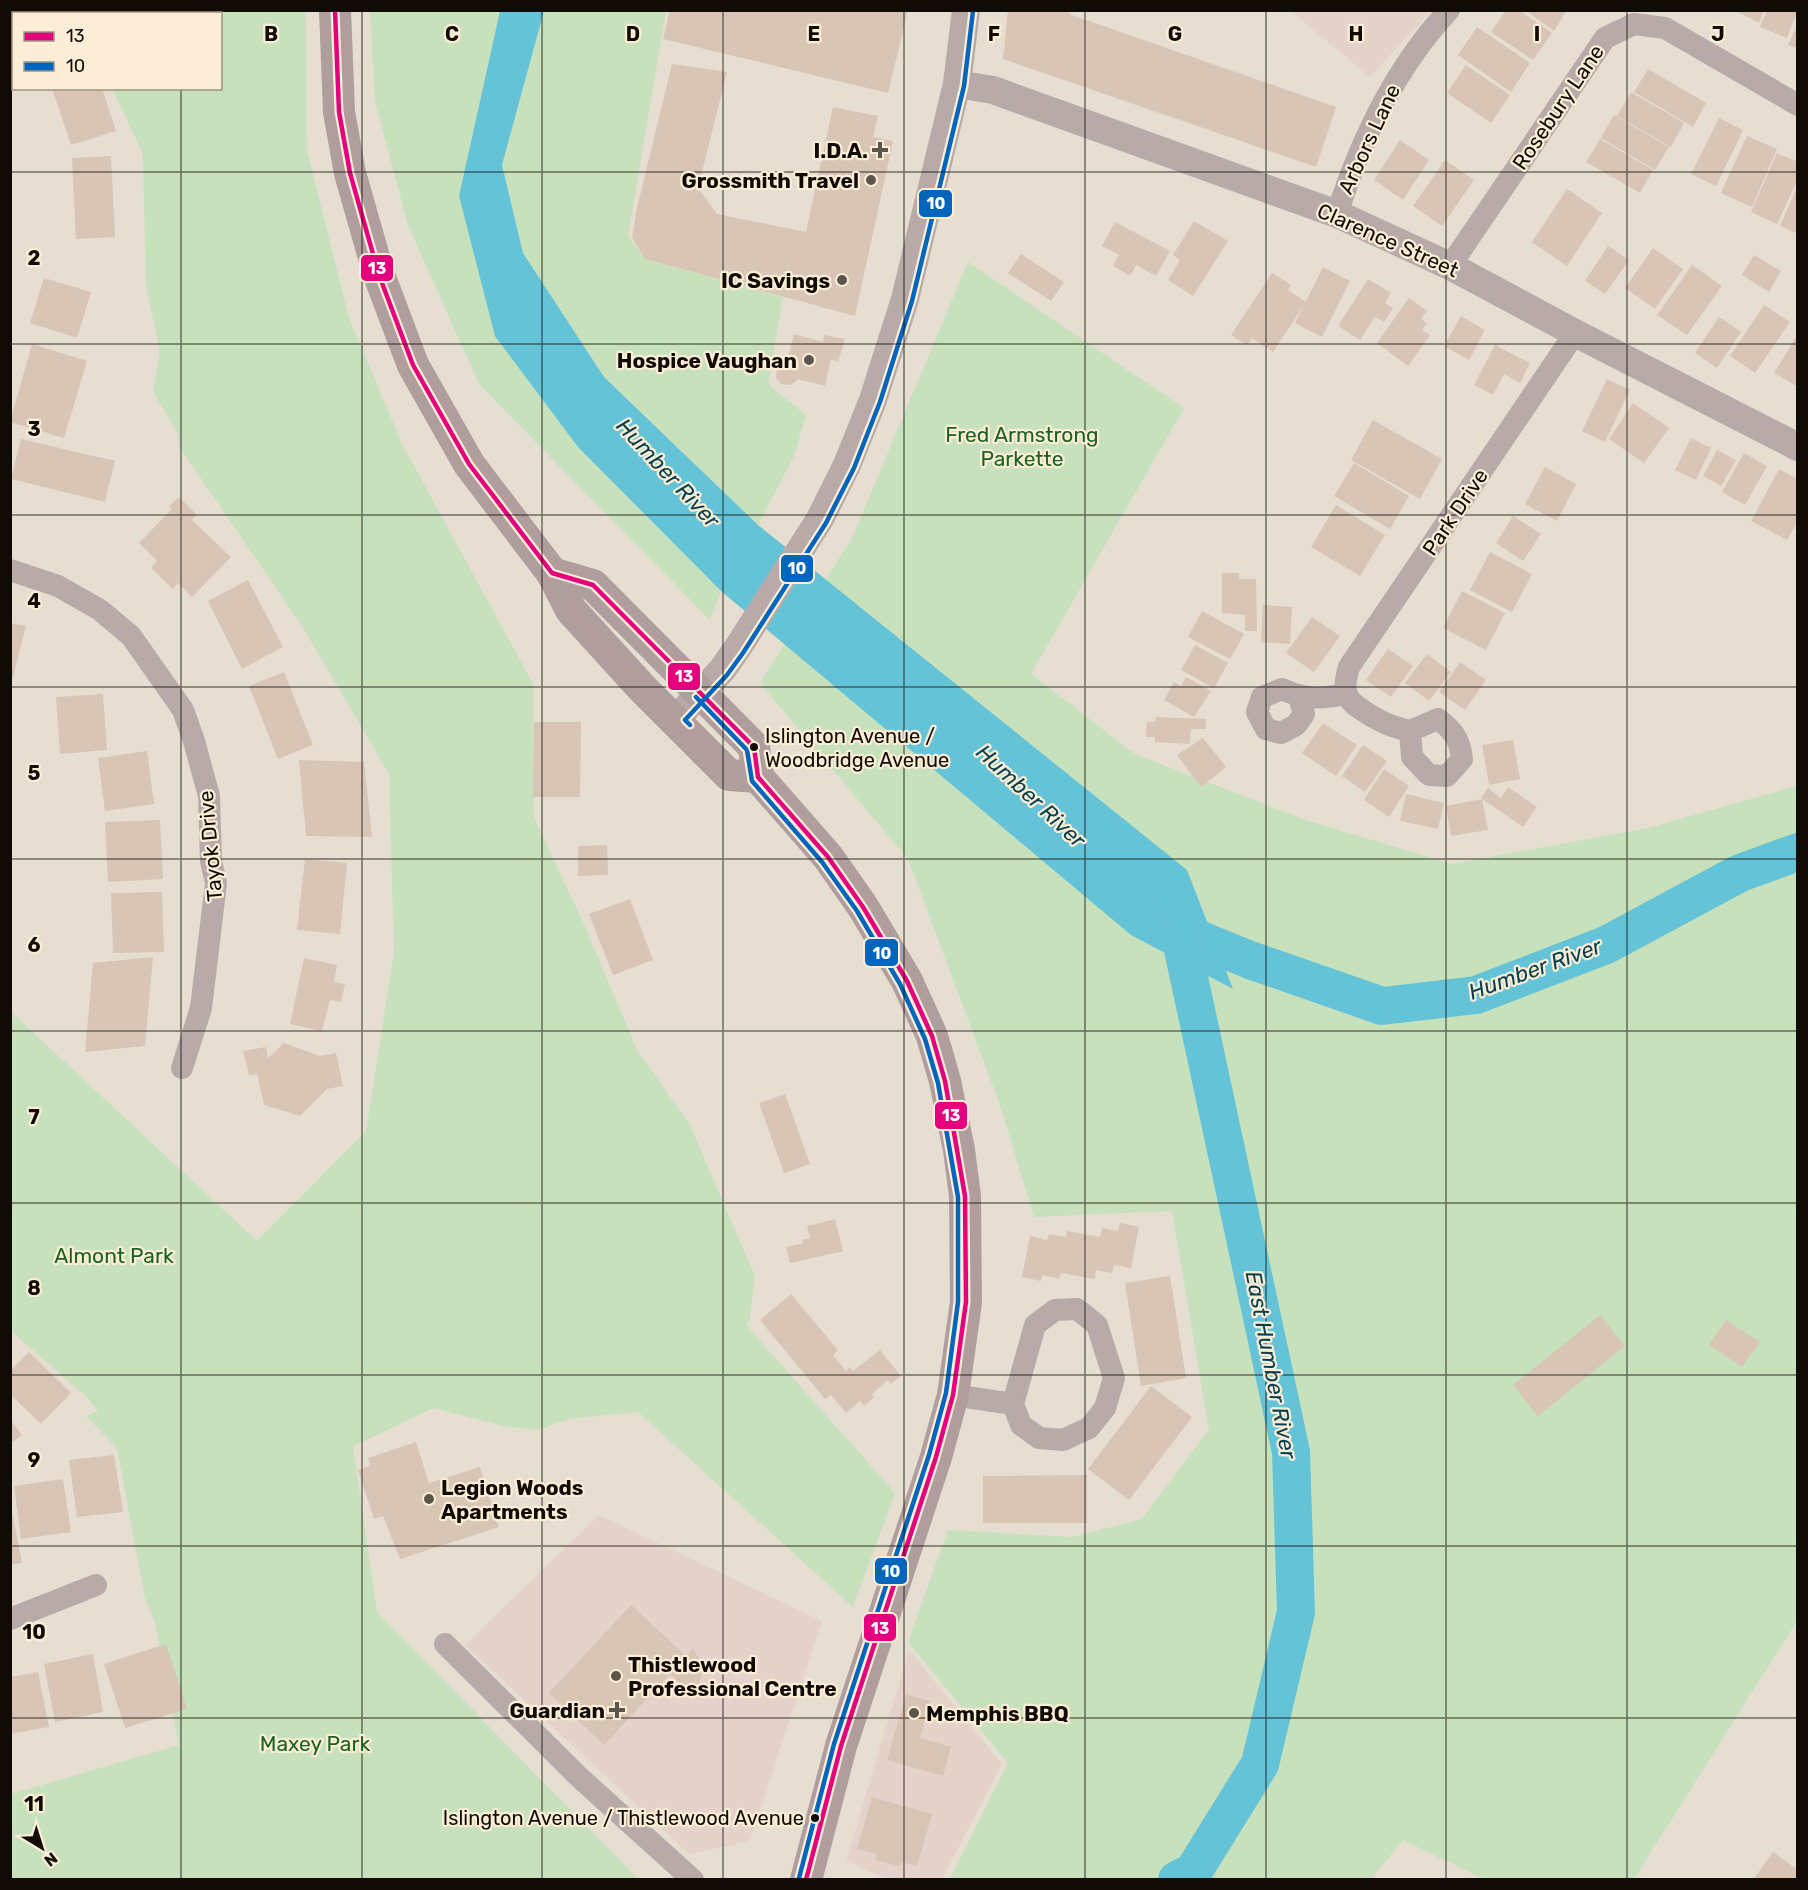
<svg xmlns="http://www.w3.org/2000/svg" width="1808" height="1890" font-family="Rubik,sans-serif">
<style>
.commercial{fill:#e5d3cb}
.green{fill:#c7e1bd}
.water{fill:#65c3d8}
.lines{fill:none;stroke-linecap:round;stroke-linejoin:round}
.river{stroke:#65c3d8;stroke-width:38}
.building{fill:#d9c5b6}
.minor{stroke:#b8aaa9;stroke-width:22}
.tertiary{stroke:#b8aaa9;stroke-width:28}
.secondary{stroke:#b09e9e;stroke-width:32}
.bus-1-casing{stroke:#fceed6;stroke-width:9}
.bus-2-casing{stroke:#fceed6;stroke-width:9}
.bus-1{stroke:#e5007d;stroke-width:4.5}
.bus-2{stroke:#0065bd;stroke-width:4.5}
.grid{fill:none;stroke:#100c05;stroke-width:1.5;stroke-opacity:0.55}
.poi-dot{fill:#5b564c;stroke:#fceed6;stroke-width:2}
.bus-dot{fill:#100c05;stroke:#fceed6;stroke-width:2}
.labels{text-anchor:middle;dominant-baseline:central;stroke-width:4.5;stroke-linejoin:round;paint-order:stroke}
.bus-label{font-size:20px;fill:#100c05;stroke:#fceed6;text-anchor:start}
.street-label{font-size:21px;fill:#100c05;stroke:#fceed6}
.poi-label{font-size:21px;font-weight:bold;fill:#100c05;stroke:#fceed6;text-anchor:end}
.park-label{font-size:21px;fill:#1b6220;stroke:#fceed6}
.water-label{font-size:22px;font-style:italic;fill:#033f4e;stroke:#fceed6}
.grid-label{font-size:20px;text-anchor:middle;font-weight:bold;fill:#100c05;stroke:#fceed6;stroke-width:4.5;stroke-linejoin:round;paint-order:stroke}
.line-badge{stroke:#fceed6;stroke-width:2}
.badge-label{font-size:16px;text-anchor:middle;font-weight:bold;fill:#fff}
</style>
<rect width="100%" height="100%" fill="#e6ded1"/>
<!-- commercial -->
<g class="commercial">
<polygon points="1291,11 1431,11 1370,77"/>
<polygon points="599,1515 822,1621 750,1841 689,1854 465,1645"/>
<polygon points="909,1650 1002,1764 942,1879 887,1879 846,1861"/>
</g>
<!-- green -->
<g class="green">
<polygon points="75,11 306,11 307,150 349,318 402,444 533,684 534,818 584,924 637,1050 689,1123 755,1276 750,1318 746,1325 895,1493 853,1607 638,1412 569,1419 538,1430 503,1426 434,1408 353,1446 377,1612 638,1879 11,1879 11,1794 179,1745 154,1619 145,1599 117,1448 86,1416 98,1411 89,1399 11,1331 10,1011 257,1241 366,1131 394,953 389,774 302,626 180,448 177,432 153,392 160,352 146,286 143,161 141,149 112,89 220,88 220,14 76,14"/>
<polygon points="370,11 500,11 459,196 578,447 721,591 710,620 479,384 408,225 375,102"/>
<polygon points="544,11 666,11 628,236 645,259 783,297 768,384 806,415 794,456 758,525 604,377 523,253 502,165"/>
<polygon points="968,262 1184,408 1031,674 1135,754 1306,820 1452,864 1648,828 1797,786 1797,1621 1634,1879 1484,1879 1403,1840 1371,1879 950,1879 1008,1763 908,1642 948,1530 1073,1537 1142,1519 1209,1430 1172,1211 1034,1217 1001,1108 908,859 760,683 852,538"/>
</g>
<!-- water -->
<polygon class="water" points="500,11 544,11 502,165 523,253 604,377 758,525 1187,870 1233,989 1131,935 721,591 578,447 495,336 459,196"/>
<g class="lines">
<!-- river -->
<g class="river">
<polyline points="1172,924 1179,931 1250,960 1382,1006 1476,995 1606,945 1740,873 1798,852"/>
<polyline points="1177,1880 1193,1872 1260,1764 1296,1612 1291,1452 1179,931"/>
</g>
</g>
<!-- building -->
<g class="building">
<polygon points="10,10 54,10 55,14 14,14 14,59 10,59"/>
<polygon points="670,10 908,10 888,93 663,39"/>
<polygon points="1008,10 1069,10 1069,14 1336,107 1316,167 1003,59"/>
<polygon points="1506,10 1519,10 1552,33 1533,60 1491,32"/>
<polygon points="1525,10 1567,10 1554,31"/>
<polygon points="1734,10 1764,10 1759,23"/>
<polygon points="1767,10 1798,10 1787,38 1760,27"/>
<polygon points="1798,23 1798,49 1788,45"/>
<polygon points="1477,27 1530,63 1511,92 1458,55"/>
<polygon points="672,64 727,72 698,188 717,214 806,232 833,107 878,116 873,137 893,141 855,316 645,259 632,238 637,208"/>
<polygon points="1466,65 1510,95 1491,123 1447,93"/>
<polygon points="1648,69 1706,103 1693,127 1634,92"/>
<polygon points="52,88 102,88 116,131 71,145"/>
<polygon points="1631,92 1684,123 1671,147 1617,116"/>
<polygon points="1614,115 1669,147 1655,170 1601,138"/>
<polygon points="1719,118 1743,130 1716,186 1691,174"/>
<polygon points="1747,136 1777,149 1752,207 1721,193"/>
<polygon points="1600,139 1653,170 1640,193 1586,162"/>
<polygon points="1400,140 1429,160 1403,200 1374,180"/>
<polygon points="1777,153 1798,162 1798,179 1777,224 1751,212"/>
<polygon points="111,156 115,237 76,239 72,158"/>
<polygon points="1445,160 1474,180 1442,226 1413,206"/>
<polygon points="1798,185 1798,234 1780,226"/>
<polygon points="1567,189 1602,213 1567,266 1532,242"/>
<polygon points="1194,221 1228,241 1193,296 1168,280 1180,260 1173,255"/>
<polygon points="1115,222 1170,251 1156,276 1136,265 1130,276 1113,266 1119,255 1102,246"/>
<polygon points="1608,246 1629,260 1605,294 1585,281"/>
<polygon points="1653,248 1683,269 1655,309 1625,288"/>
<polygon points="1021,254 1064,282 1051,301 1008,273"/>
<polygon points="1754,255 1781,271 1769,292 1742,275"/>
<polygon points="1692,265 1722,286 1687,335 1657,315"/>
<polygon points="1323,267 1350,281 1322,337 1295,323"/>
<polygon points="1272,273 1291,285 1288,290 1306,302 1273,352 1252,338 1247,345 1231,335"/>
<polygon points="44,278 91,292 77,338 30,323"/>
<polygon points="1368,279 1391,293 1385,303 1393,308 1384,322 1375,317 1360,340 1338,326"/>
<polygon points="1409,298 1427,311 1421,319 1427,323 1422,330 1430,335 1408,366 1377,343"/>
<polygon points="1764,305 1790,322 1755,373 1730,356"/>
<polygon points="1461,316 1485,330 1469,360 1444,346"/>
<polygon points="1719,317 1741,332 1717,368 1695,353"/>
<polygon points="794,334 823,342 824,335 845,339 838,362 831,359 825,386 798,379 791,385 781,384 776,378 777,368 787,361"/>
<polygon points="1798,334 1798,387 1774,373"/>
<polygon points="32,344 87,361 64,438 10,422"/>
<polygon points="1495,345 1530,363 1520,383 1504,374 1493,395 1474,385"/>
<polygon points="1607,379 1630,390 1605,442 1582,431"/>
<polygon points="1633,403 1669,428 1644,463 1609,439"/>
<polygon points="1373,420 1442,459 1420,499 1351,460"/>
<polygon points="1691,438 1711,448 1696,480 1675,470"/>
<polygon points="21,439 115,461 105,502 11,479"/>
<polygon points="1717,450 1736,460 1721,486 1703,476"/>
<polygon points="1744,453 1767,466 1745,505 1722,492"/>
<polygon points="1354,463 1409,496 1390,529 1334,496"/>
<polygon points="1545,467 1576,484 1557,521 1525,504"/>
<polygon points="1779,469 1798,479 1798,521 1787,540 1751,521"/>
<polygon points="179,497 197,515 192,520 231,557 192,597 178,583 173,589 151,568 157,561 139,543 172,509 169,506"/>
<polygon points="1336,505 1385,535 1360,576 1311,547"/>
<polygon points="1513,516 1541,534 1523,561 1496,543"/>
<polygon points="1490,552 1532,574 1512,612 1470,590"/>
<polygon points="1222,573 1239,573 1239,579 1256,579 1257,631 1245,631 1245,615 1222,613"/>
<polygon points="248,580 283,647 242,669 208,601"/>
<polygon points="1462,591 1505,613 1486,650 1443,628"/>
<polygon points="1263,605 1292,607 1290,644 1261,642"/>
<polygon points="1202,611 1244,634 1230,659 1188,637"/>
<polygon points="1312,617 1340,636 1314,672 1286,653"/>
<polygon points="10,623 26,626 11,685 10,685"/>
<polygon points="1195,645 1228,663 1214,688 1181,670"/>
<polygon points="1388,649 1413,666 1391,697 1366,680"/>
<polygon points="1427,654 1451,672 1429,701 1405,683"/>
<polygon points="1460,662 1486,680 1465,710 1439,692"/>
<polygon points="284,672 313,745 278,759 249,686"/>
<polygon points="1186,677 1211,691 1194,717 1164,700 1174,682 1181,686"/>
<polygon points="103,694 107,750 60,754 56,697"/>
<polygon points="1156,717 1206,719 1206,729 1191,729 1190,744 1155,742 1155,737 1146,737 1147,722 1155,722"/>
<polygon points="534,722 581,722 580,797 533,797"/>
<polygon points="1323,723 1357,745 1336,776 1302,753"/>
<polygon points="1203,738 1226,767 1201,787 1177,755"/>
<polygon points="1513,740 1520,779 1489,785 1482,745"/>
<polygon points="1363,745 1387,761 1365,792 1342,776"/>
<polygon points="147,751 154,804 105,811 98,758"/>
<polygon points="299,760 364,762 372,837 306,836"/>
<polygon points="1384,769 1409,786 1389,817 1364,800"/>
<polygon points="1508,787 1537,807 1523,827 1481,798 1488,788 1501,798"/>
<polygon points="1406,794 1444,803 1438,829 1400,821"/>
<polygon points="1482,799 1488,830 1451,836 1446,806"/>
<polygon points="160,820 163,879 108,882 105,822"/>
<polygon points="607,845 608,875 578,876 578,846"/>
<polygon points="305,859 347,863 340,934 297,930"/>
<polygon points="162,892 164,952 113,953 111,893"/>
<polygon points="630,899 653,960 613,975 589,914"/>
<polygon points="153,957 145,1046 85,1052 93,963"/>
<polygon points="304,958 337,965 334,982 345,984 341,1002 330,1000 322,1031 290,1024"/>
<polygon points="284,1043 320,1056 336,1053 343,1086 327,1089 300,1116 264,1105 257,1074 249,1075 243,1051 266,1047 268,1058"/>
<polygon points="785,1094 810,1164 784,1173 759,1103"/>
<polygon points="835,1219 843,1251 790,1263 786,1247 803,1243 802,1240 810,1238 807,1226"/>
<polygon points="1120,1223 1139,1227 1131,1268 1114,1265 1112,1273 1096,1270 1095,1279 1061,1273 1059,1279 1042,1275 1041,1281 1022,1277 1030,1236 1047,1240 1049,1234 1066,1237 1067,1231 1100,1237 1102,1228 1118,1231"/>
<polygon points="1170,1276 1186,1378 1141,1386 1125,1283"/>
<polygon points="791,1294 838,1350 833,1355 846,1371 850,1367 853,1371 880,1350 901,1376 891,1384 888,1380 872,1394 874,1397 864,1406 860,1401 846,1413 831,1395 825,1399 760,1320"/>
<polygon points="1600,1315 1625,1346 1538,1416 1513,1385"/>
<polygon points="1726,1320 1760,1342 1742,1367 1709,1345"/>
<polygon points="29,1352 71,1393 41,1424 10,1394 10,1371"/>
<polygon points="1151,1386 1192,1417 1129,1500 1088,1469"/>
<polygon points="10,1419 22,1435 10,1444"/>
<polygon points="416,1442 429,1483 480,1467 499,1527 400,1559 383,1516 374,1519 358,1470 370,1466 368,1458"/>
<polygon points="114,1455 123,1512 77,1517 69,1460"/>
<polygon points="1087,1475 1087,1523 983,1523 983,1476"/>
<polygon points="63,1479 71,1532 21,1539 14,1486"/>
<polygon points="10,1516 13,1516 22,1563 10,1565"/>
<polygon points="631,1605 686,1656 693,1648 700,1661 702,1673 699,1683 690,1693 670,1674 604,1745 549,1693"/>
<polygon points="166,1644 187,1709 125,1728 104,1664"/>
<polygon points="93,1654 103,1712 55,1722 44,1664"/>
<polygon points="38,1672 49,1727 10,1734 10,1677"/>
<polygon points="906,1694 930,1701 920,1738 951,1747 943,1776 887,1760"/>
<polygon points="872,1797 932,1814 917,1866 901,1862 899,1866 875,1860 877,1854 857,1849"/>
<polygon points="1773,1852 1798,1870 1798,1880 1753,1880"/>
</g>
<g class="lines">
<!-- minor -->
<g class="minor">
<path d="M1337,214C1361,139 1395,68 1449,10"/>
<polyline points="1450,266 1605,38 1634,24 1665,28 1798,105"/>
<polyline points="10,570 58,586 100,610 131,636 183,710 194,741 209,796 211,861 216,883 201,1008 182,1068"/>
<path d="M1299,697L1304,714L1296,725L1281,733L1266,729L1257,712L1262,697L1282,689C1305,700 1321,699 1345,694"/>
<path d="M1410,731L1438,719C1454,731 1460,740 1462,759L1447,776L1429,775L1412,757L1410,731C1396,728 1387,725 1375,718C1351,703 1339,699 1349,667L1575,333"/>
<polygon points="1077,1309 1097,1325 1114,1378 1105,1408 1089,1428 1063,1440 1039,1438 1021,1425 1013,1404 1035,1325 1055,1310"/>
<polyline points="953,1395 1013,1404"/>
<polyline points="10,1619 96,1585"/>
<polyline points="445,1644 579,1777 693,1880"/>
</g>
<!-- tertiary -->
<g class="tertiary">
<polyline points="957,84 993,90 1337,214 1450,266 1575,333 1798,447"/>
<polyline points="675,720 722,670 737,649 820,519 847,465 873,400 905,299 957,84 966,10"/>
</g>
<!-- secondary -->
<g class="secondary">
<polyline points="335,10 339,112 350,173 379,275 413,365 469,464 552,573 571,610 642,688 729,775 758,777"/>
<polyline points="552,573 593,585 754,747 758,777 828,857 863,907 907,981 932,1036 945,1081 959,1150 965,1196 966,1302 953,1395 936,1457 841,1746 806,1880"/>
</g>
<!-- bus-1 casing -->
<g class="bus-1-casing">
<polyline id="bus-1" points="335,10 339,112 350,173 379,275 413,365 469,464 552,573 593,585 754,747 758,777 828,857 863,907 907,981 932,1036 945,1081 965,1196 966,1302 953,1395 936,1457 841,1746 806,1880"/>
</g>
<!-- bus-2 casing -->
<g class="bus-2-casing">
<g id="bus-2">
<polyline points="696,697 747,750 752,781 822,862 857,911 900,984 925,1039 938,1083 958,1197 958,1302 946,1393 929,1455 834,1744 799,1878"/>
<polyline points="690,725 685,720 727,675 743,653 826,523 854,468 880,402 912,301 964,86 973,11"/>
</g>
</g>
<!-- bus-1 -->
<use href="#bus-1" class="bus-1"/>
<!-- bus-2 -->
<use href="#bus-2" class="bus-2"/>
</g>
<!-- grid -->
<path class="grid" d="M181,10V14M362,10V1880M542,10V1880M723,10V1880M904,10V1880M1085,10V1880M1266,10V1880M1446,10V1880M1627,10V1880M181,88V1880M10,172H1798M10,344H1798M10,515H1798M10,687H1798M10,859H1798M10,1031H1798M10,1203H1798M10,1375H1798M10,1546H1798M10,1718H1798"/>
<!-- markers -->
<g class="poi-dot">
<path d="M877 141h6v6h6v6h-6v6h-6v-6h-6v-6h6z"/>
<circle cx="871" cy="180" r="6"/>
<circle cx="842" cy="280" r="6"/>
<circle cx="809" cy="360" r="6"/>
<circle cx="429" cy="1499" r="6"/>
<circle cx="616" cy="1676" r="6"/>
<path d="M614 1701h6v6h6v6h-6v6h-6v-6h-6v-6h6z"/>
<circle cx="914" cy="1713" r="6"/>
</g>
<g class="bus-dot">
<circle cx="754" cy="747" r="5"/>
<circle cx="815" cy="1818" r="5"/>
</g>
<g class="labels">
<!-- bus labels -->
<g class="bus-label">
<text x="765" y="736">Islington Avenue /<tspan x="765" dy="24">Woodbridge Avenue</tspan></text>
<text x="804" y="1818" text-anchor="end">Islington Avenue / Thistlewood Avenue</text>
</g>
<!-- street labels -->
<g class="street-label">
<text transform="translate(1558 107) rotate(-56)">Rosebury Lane</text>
<text transform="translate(1369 139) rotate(-65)">Arbors Lane</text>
<text transform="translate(1388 240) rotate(24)">Clarence Street</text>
<text transform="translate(1455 512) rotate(-56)">Park Drive</text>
<text transform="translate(210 846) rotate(-95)">Tayok Drive</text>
</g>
<!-- poi labels -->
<g class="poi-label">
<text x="868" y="150">I.D.A.</text>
<text x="859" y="180">Grossmith Travel</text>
<text x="830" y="280">IC Savings</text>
<text x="797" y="360">Hospice Vaughan</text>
<text x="441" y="1487" text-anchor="start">Legion Woods<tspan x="441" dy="24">Apartments</tspan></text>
<text x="628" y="1664" text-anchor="start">Thistlewood<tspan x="628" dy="24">Professional Centre</tspan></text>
<text x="605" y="1710">Guardian</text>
<text x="926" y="1713" text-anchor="start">Memphis BBQ</text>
</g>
<!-- park labels -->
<g class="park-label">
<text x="1022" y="434">Fred Armstrong<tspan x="1022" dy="24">Parkette</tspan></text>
<text x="114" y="1255">Almont Park</text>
<text x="315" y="1743">Maxey Park</text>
</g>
<!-- water labels -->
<g class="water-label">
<text transform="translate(668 473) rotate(47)">Humber River</text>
<text transform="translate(1031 796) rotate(43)">Humber River</text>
<text transform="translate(1535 969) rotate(-20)">Humber River</text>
<text transform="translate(1271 1365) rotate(79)">East Humber River</text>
</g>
</g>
<g class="grid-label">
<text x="271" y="41">B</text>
<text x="452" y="41">C</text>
<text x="633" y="41">D</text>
<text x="814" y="41">E</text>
<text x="994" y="41">F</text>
<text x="1175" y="41">G</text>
<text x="1356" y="41">H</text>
<text x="1537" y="41">I</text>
<text x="1718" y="41">J</text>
<text x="34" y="265">2</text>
<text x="34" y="436">3</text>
<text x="34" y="608">4</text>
<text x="34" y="780">5</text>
<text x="34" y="952">6</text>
<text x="34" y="1124">7</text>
<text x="34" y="1295">8</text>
<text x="34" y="1467">9</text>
<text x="34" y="1639">10</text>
<text x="34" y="1811">11</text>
</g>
<g class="line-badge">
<rect x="918" y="189" width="35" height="29" rx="6" fill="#0065bd"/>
<rect x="360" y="254" width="34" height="28" rx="6" fill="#e5007d"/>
<rect x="780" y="554" width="34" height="29" rx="6" fill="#0065bd"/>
<rect x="667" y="662" width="34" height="29" rx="6" fill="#e5007d"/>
<rect x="864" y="938" width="35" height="29" rx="6" fill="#0065bd"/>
<rect x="934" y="1101" width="34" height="29" rx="6" fill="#e5007d"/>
<rect x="874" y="1557" width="34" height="28" rx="6" fill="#0065bd"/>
<rect x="863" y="1613" width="34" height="29" rx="6" fill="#e5007d"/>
</g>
<g class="badge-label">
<text x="936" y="209">10</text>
<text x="377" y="274">13</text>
<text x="797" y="574">10</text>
<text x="684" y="682">13</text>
<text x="882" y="959">10</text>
<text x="951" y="1121">13</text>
<text x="891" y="1577">10</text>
<text x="880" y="1634">13</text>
</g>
<!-- border -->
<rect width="1808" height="1890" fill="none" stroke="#100c05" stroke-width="24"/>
<!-- legend -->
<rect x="12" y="12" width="210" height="78" fill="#fceed6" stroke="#9e9482" stroke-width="1.5"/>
<rect x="24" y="32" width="30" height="9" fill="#e5007d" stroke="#9e9482" stroke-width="1.5"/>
<text x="66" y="42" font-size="18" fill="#100c05">13</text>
<rect x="24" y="62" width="30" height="9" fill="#0065bd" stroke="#9e9482" stroke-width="1.5"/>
<text x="66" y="72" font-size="18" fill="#100c05">10</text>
<!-- north arrow -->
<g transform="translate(42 1848) rotate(142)" stroke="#fceed6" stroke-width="4.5" paint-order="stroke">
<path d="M0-4.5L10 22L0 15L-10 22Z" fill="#100c05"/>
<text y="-9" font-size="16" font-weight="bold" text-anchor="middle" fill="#100c05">N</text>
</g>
</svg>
